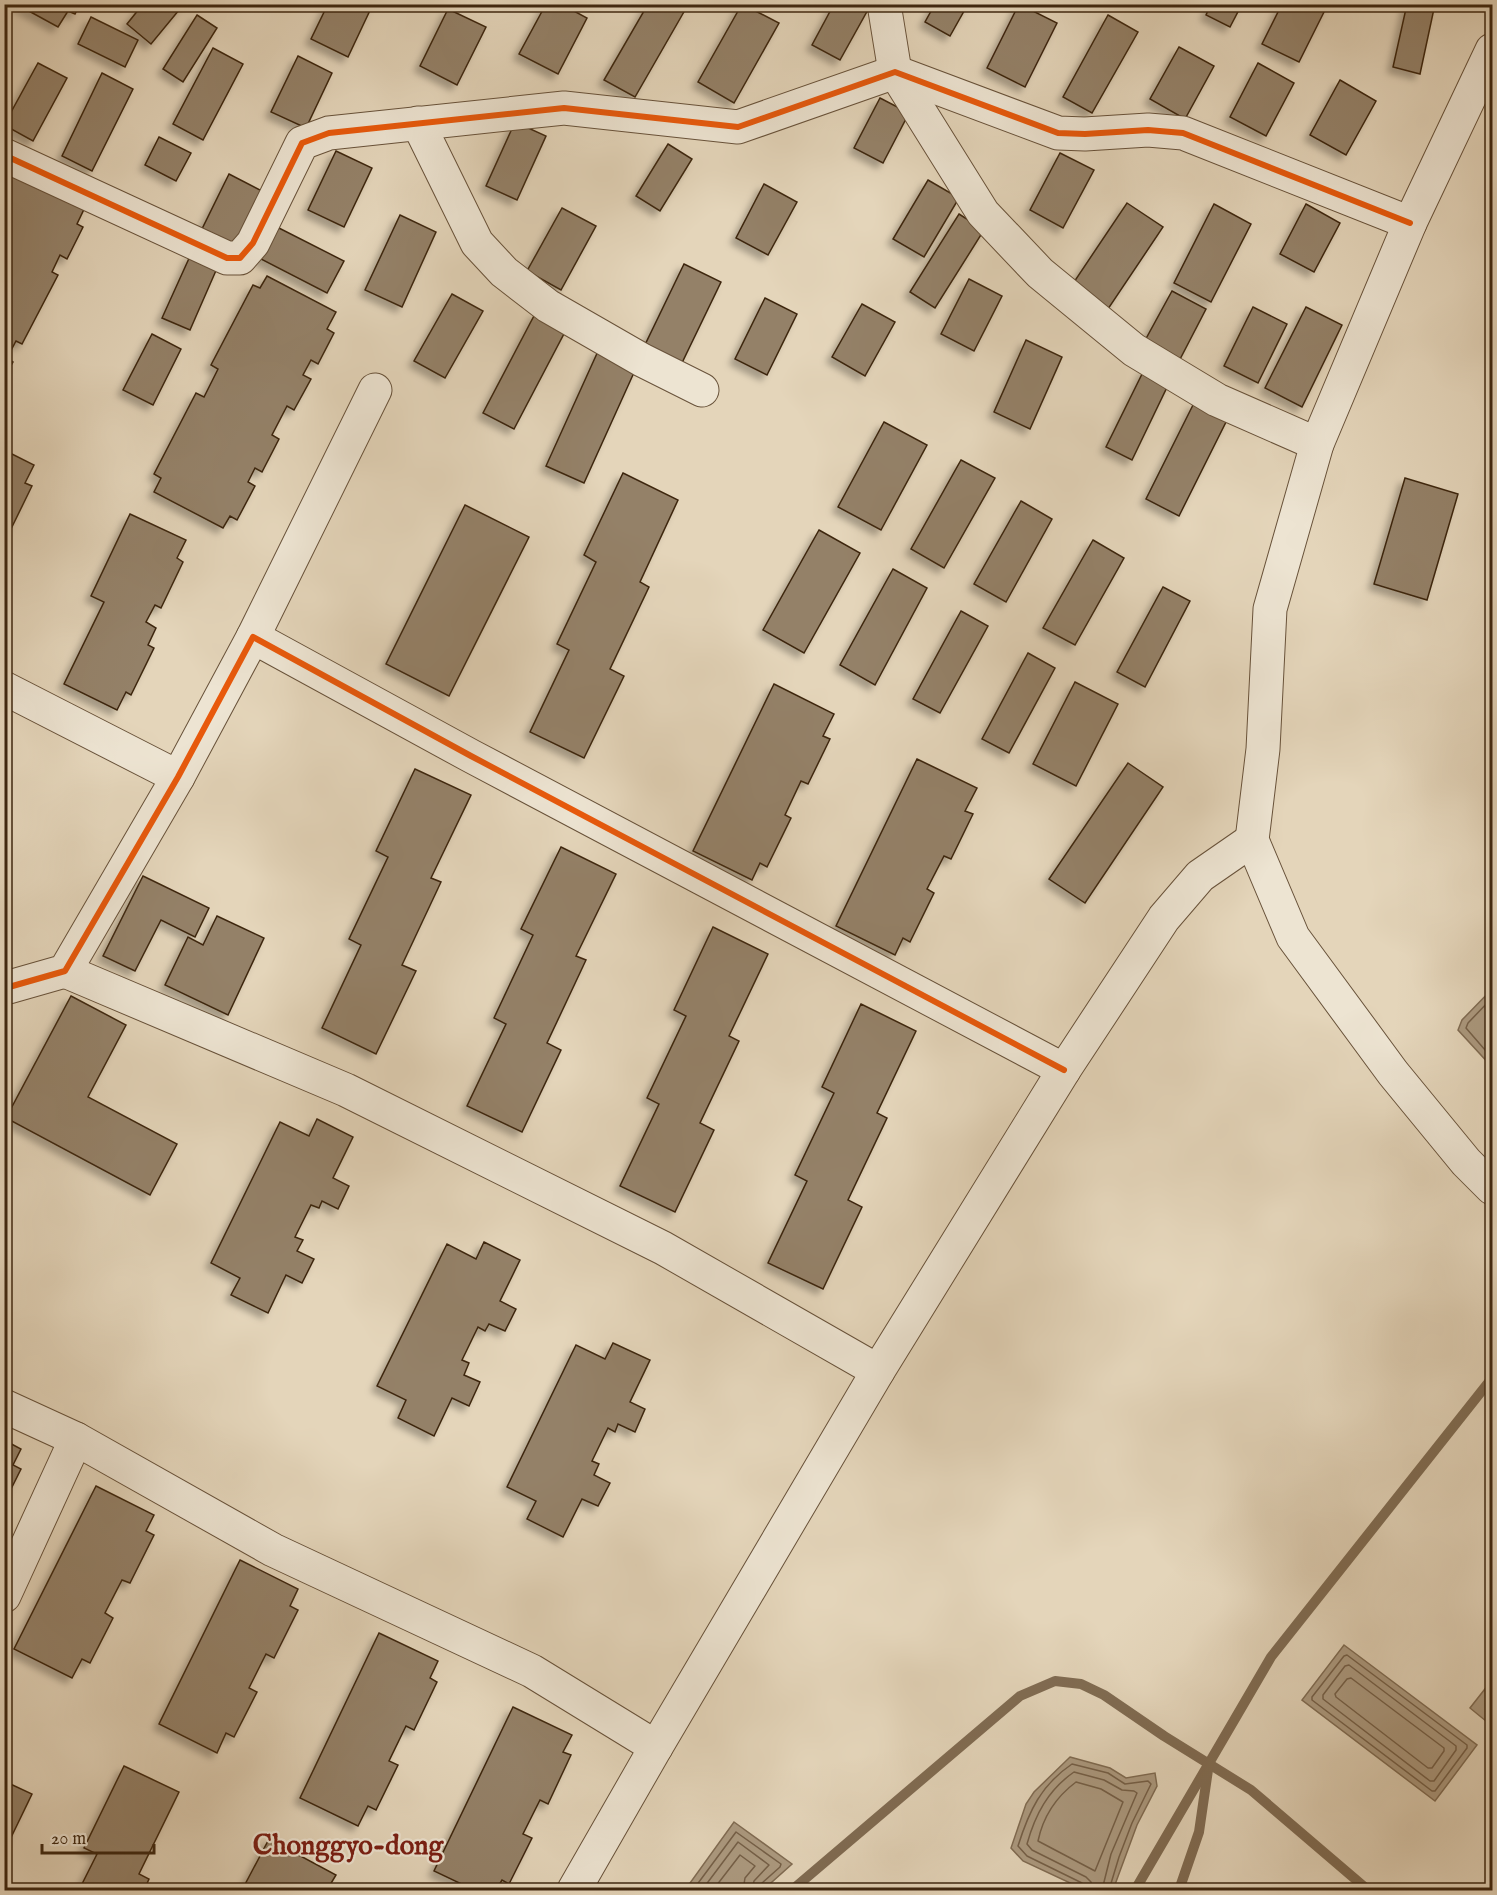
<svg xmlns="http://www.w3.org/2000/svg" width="1497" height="1895" font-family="'IM FELL English',serif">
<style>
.water{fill:#ac9a80;stroke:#806c53;stroke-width:1.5}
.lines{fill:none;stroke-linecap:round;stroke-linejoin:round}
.shore{stroke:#756048;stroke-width:1.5}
.stream{stroke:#806c53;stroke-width:10}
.building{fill:#948168;stroke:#3e2710;stroke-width:1.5;filter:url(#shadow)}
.minor-casing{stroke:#68523a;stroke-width:35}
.tertiary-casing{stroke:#68523a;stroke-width:35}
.minor{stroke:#ede4d2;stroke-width:33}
.tertiary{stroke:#ede4d2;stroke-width:33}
.cycleway-casing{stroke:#ede4d2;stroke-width:10}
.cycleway{stroke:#e8590c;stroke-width:6}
.labels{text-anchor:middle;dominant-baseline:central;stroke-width:4.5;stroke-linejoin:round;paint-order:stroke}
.quarter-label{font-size:27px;font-weight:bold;fill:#7a1f14;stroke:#ede4d2}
</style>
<defs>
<filter id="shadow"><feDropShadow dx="-5.5" dy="5.5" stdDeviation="3" flood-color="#0004"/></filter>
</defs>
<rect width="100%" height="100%" fill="#e4d5ba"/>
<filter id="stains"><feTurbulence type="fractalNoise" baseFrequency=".00333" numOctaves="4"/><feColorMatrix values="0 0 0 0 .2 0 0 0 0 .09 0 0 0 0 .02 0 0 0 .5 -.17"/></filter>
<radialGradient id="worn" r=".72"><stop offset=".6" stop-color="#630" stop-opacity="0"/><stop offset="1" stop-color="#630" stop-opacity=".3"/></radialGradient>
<!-- water -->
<g class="water">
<polygon points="1492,989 1492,1067 1458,1030 1462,1020"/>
<polygon points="1344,1645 1477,1745 1435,1801 1302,1700"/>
<polygon points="1492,1680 1492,1726 1470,1708"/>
<polygon points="1070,1757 1110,1768 1126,1778 1155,1773 1157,1786 1137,1825 1113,1890 1085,1890 1023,1861 1011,1848 1026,1804 1034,1792"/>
<polygon points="734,1822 792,1864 763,1890 685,1890"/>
</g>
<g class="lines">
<!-- shore -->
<g class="shore">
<polyline points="1492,998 1468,1023 1466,1028 1492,1058"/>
<polygon points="1347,1655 1467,1745 1467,1748 1435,1791 1432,1791 1312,1700 1312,1697 1344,1656"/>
<polygon points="1349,1665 1456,1746 1456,1750 1434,1781 1430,1781 1323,1699 1323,1695 1345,1666"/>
<polygon points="1351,1678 1444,1748 1444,1751 1432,1768 1428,1768 1336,1697 1335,1694 1347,1679"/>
<path d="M1076,1782L1101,1789L1123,1802L1095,1871L1038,1841C1043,1817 1056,1797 1076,1782Z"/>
<polyline points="693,1890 736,1832 781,1864 780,1867 761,1884 759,1890"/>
<polyline points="702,1890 738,1842 769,1865 754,1881 752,1890"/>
<polyline points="713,1890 740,1855 755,1866 745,1878 743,1890"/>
<path d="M1085,1890L1082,1883L1027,1856L1018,1846C1029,1811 1041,1785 1072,1764L1108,1773L1125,1784L1148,1781L1151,1784L1132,1823L1119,1857L1109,1890"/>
<path d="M1093,1890L1091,1882L1086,1877L1032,1850L1027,1844C1035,1815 1048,1790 1074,1772L1104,1780L1122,1790L1134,1791L1137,1793L1111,1854L1102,1890"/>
</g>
<!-- stream -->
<g class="stream">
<polyline points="792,1890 1020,1696 1055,1681 1081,1684 1104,1695 1164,1736 1251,1790 1368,1890"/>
<polyline points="1135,1890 1271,1657 1492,1378"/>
<polyline points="1179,1890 1199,1832 1208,1770"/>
</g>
</g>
<!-- building -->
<g class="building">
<polygon points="16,4 80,4 75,14 68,11 58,27"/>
<polygon points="143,4 184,4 151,44 127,24"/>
<polygon points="328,4 373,4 348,57 311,39"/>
<polygon points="546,4 561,4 587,18 558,74 519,54"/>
<polygon points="648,4 676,4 685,10 635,97 604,80"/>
<polygon points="742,4 779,23 734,103 698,82"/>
<polygon points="834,4 866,4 870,6 840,60 812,45"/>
<polygon points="935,4 968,4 950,36 925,22"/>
<polygon points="1019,4 1057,23 1025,87 987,68"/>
<polygon points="1211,4 1242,4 1230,27 1206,15"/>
<polygon points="1282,4 1328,4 1299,62 1262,44"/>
<polygon points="1407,4 1435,4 1420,74 1393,67"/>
<polygon points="448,9 486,27 457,85 420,66"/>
<polygon points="197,15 217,28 183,82 163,69"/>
<polygon points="1108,15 1138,32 1092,113 1063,97"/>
<polygon points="91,17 138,40 125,67 78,44"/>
<polygon points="1179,47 1214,66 1185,119 1150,99"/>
<polygon points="213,48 243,64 203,140 173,124"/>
<polygon points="298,56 332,73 306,128 271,112"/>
<polygon points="38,63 67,78 33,141 4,125"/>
<polygon points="1258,63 1294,83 1266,136 1230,117"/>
<polygon points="102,73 133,89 92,171 62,156"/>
<polygon points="1340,80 1376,101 1346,155 1310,135"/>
<polygon points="880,98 909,113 883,163 854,148"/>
<polygon points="515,122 546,136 517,200 486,186"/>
<polygon points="159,137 191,153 176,181 145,165"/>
<polygon points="668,144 692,159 660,211 636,196"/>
<polygon points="336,151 372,168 344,227 308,210"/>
<polygon points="1060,153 1094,170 1063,228 1030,210"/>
<polygon points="12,167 86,205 77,224 83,227 67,259 60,255 52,272 58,275 22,344 16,341 7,358 13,362 4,378 4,182"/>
<polygon points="229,174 264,192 236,248 201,231"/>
<polygon points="928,180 959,198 924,257 893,239"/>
<polygon points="764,184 797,202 768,255 736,238"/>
<polygon points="1127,203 1163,227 1108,309 1072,285"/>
<polygon points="1214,204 1251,224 1211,302 1174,283"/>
<polygon points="1306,204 1340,223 1314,272 1280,254"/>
<polygon points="562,208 596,226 561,290 527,271"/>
<polygon points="959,214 984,230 935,308 910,292"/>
<polygon points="400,215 436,232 402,307 365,290"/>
<polygon points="273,225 344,261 327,293 257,257"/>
<polygon points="191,254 218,266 190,330 162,318"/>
<polygon points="684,264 721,282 679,369 642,351"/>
<polygon points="267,276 336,312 327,329 334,333 318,364 311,360 303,375 311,379 294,410 287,406 272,435 279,439 262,472 255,468 248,482 255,486 237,520 230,516 223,528 154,492 161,478 154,474 196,393 204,397 218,369 211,365 253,285 260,288"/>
<polygon points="969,279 1002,296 974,351 941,334"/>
<polygon points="1172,291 1206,309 1177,365 1142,346"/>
<polygon points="452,294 483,311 445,378 414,361"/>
<polygon points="765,298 797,314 767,375 735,359"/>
<polygon points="862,304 895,322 865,376 832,357"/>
<polygon points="1253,307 1287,324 1258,383 1224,366"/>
<polygon points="1306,307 1342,325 1302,407 1265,388"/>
<polygon points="536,312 567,328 514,429 483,413"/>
<polygon points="152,334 181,349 153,405 123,390"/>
<polygon points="1026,340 1062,357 1030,429 994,412"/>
<polygon points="599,349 637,366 584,483 546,466"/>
<polygon points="1145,368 1170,381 1132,460 1106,447"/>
<polygon points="1194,403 1227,420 1179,516 1146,499"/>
<polygon points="884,422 927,445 881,530 838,507"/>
<polygon points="4,450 34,465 25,483 32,486 9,533 4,530"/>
<polygon points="961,460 995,478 944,568 911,549"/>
<polygon points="623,473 678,500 640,582 649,587 610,669 624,676 584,758 530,732 569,650 557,644 596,562 584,555"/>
<polygon points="1405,478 1458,494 1427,600 1374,584"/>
<polygon points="1021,501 1052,519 1006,602 974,584"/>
<polygon points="465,505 529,537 449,696 386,664"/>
<polygon points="130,514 186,540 177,558 183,562 161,608 155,605 146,622 156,628 148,645 154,648 131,695 126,692 117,710 64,684 104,602 91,596"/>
<polygon points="819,530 860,553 804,653 763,630"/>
<polygon points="1093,540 1124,558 1075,645 1043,628"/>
<polygon points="893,569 927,588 875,685 840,665"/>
<polygon points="1163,587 1190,601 1145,687 1117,672"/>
<polygon points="961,611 988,626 940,713 913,699"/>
<polygon points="1028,653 1055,668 1009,753 982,739"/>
<polygon points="1075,682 1118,704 1076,786 1033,764"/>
<polygon points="774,684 834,714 823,736 830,739 808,784 801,781 785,815 791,818 767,867 760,863 752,880 693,851"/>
<polygon points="917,759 977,788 965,811 973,814 951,859 944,856 927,889 934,893 910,942 903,938 895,955 836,926"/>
<polygon points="1128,763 1163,787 1085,903 1049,879"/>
<polygon points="415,769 471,795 431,878 441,882 402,965 416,971 376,1054 322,1028 361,945 349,939 388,857 376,851"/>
<polygon points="561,847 616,874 576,956 586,960 547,1043 561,1050 522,1132 467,1106 506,1024 494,1018 533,935 521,929"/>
<polygon points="143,876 209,908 195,937 161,920 135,971 103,956"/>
<polygon points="217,916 264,938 228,1015 165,985 188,937 203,945"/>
<polygon points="713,927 768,954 729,1036 739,1041 700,1123 714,1130 675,1212 620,1186 659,1104 647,1098 686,1016 674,1010"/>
<polygon points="71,996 126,1025 88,1097 177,1144 150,1195 6,1118"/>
<polygon points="861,1004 916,1031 877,1113 887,1118 848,1200 862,1207 823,1289 768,1263 807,1181 795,1175 834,1093 822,1087"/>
<polygon points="317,1119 353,1137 333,1178 349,1186 338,1209 322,1201 319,1208 311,1205 295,1237 303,1240 297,1251 314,1259 302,1283 286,1275 268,1313 231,1295 240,1278 211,1263 280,1122 309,1136"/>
<polygon points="484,1242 520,1260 500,1301 516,1309 505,1331 489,1324 485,1331 478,1327 462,1360 469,1363 464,1375 480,1382 469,1406 452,1398 434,1436 398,1418 406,1400 377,1386 447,1244 476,1259"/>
<polygon points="613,1343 650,1360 630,1402 645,1409 635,1432 618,1424 615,1432 608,1428 592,1461 599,1464 594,1475 610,1483 598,1506 582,1499 563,1537 527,1519 536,1501 507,1487 576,1345 605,1359"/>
<polygon points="4,1440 21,1449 13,1465 21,1469 4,1503"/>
<polygon points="96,1486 154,1515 146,1531 154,1535 130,1583 122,1580 105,1613 113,1618 90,1663 82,1659 72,1678 14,1649"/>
<polygon points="240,1560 298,1589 290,1606 298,1610 274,1658 266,1654 249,1688 257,1692 234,1737 226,1733 217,1753 159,1724"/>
<polygon points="379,1633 438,1661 430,1678 437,1682 414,1730 406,1726 389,1761 398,1765 376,1810 368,1806 358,1826 300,1798"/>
<polygon points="513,1707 572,1735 563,1752 571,1755 548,1804 540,1800 523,1834 532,1838 509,1884 502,1880 496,1890 474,1890 434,1871"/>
<polygon points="124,1766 179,1792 139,1874 149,1879 144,1890 79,1890 97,1854 84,1848"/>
<polygon points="4,1781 32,1794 4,1852"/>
<polygon points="269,1839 336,1875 327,1890 242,1890"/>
</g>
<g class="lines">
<!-- minor casing -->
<g class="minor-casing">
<g id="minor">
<polyline points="884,4 895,72 983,213 1040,273 1134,350 1217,400 1317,444"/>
<polyline points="418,123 477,243 504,272 548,306 642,360 702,390"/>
<polyline points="4,155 227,258 240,258 253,243 302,143 329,133 564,108 738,127 895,72 1058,133 1085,134 1148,130 1183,133 1410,223"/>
<polyline points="253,637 375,390"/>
<polyline points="4,688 178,777"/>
<polyline points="65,971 346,1090 663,1248 878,1371"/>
<polyline points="4,985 9,987 65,971 178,777 253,637 471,756 1064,1070"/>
<polyline points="4,1406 76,1439 273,1550 532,1671 656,1747 574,1890"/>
<polyline points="4,1596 76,1439"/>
<polyline points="656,1747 878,1371 1064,1070 1164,918 1200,876 1252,840"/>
</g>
</g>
<!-- tertiary casing -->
<g class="tertiary-casing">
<polyline id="tertiary" points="1492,50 1410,223 1317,444 1270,609 1263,749 1252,840 1293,937 1393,1073 1466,1162 1492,1188"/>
</g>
<!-- minor -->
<use href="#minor" class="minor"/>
<!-- tertiary -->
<use href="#tertiary" class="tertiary"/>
<!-- cycleway casing -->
<g class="cycleway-casing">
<g id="cycleway">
<polyline points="4,155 227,258 240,258 253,243 302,143 329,133 564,108 738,127 895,72 1058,133 1085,134 1148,130 1183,133 1410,223"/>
<polyline points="4,985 9,987 65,971 178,777 253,637 471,756 1064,1070"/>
</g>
</g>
<!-- cycleway -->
<use href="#cycleway" class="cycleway"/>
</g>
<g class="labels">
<!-- quarter labels -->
<g class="quarter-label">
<text x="348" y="1847">Chonggyo-dong</text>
</g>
</g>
<!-- margin -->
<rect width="1497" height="1895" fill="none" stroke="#e4d5ba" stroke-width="24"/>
<rect x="6" y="6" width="1485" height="1883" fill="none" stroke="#3e2710" stroke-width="3"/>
<rect x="12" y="12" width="1473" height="1871" fill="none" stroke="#3e2710" stroke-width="1.5"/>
<!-- scale -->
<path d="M42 1844v9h112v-9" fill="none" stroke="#3e2710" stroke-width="3"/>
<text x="51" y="1844" font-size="18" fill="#3e2710" stroke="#ede4d2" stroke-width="4.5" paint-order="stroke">20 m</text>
<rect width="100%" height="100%" filter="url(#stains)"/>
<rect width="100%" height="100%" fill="url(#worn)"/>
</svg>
